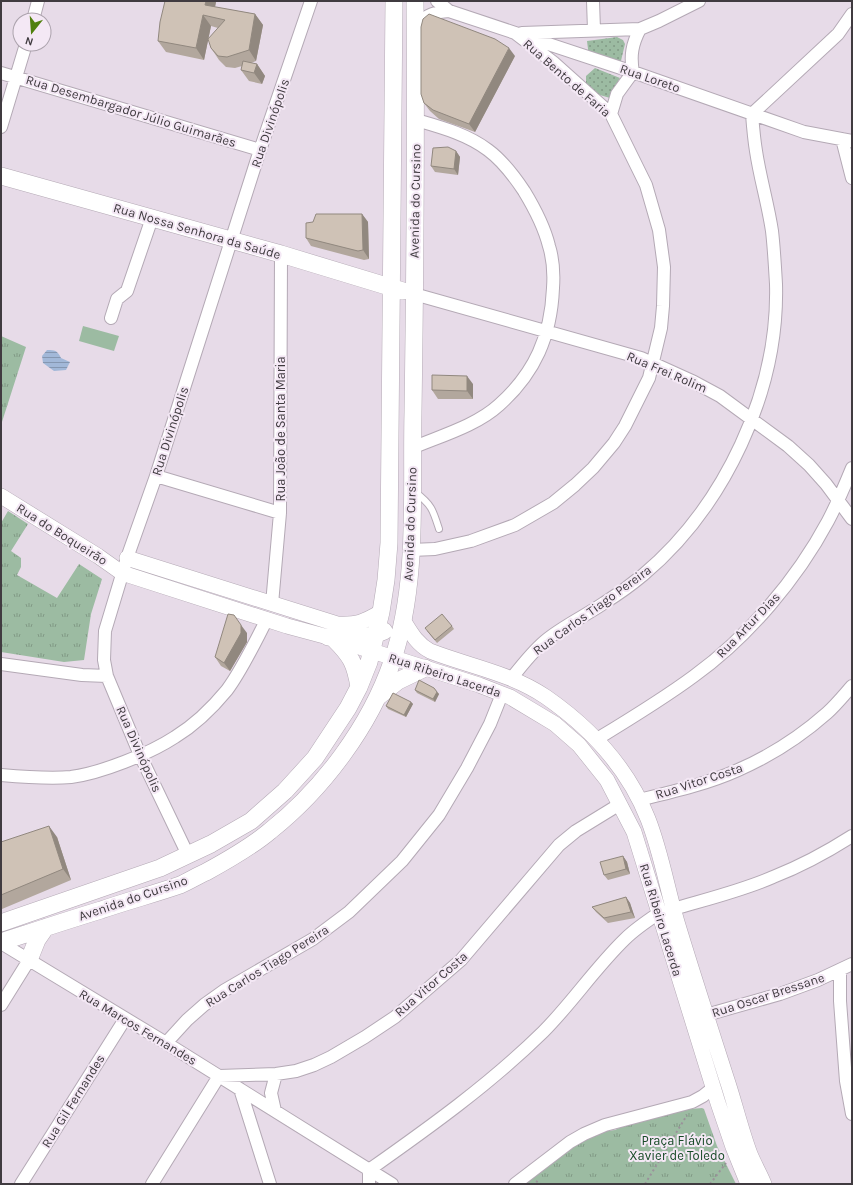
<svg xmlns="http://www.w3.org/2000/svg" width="853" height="1185" font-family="Karla,sans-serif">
<defs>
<pattern id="grass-dots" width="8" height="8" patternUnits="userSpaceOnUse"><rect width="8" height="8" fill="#9cbba2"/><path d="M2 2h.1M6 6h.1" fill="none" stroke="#819985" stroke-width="1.8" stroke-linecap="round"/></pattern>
<pattern id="park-tufts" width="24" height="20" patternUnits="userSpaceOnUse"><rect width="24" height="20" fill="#9cbba2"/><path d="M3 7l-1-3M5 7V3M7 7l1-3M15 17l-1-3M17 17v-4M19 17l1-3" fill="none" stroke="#819985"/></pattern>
<pattern id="water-rules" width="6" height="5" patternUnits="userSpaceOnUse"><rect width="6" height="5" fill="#a2b8d8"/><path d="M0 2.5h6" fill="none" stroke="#8597b1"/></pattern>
</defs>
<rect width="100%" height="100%" fill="#e7dbe8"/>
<path fill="url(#grass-dots)" d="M 617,37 L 623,40 L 625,44 L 620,65 L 589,57 L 587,41 Z
M 595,68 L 620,78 L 613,89 L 610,98 L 593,93 L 586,87 L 586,76 Z"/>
<path fill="url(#park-tufts)" d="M 1,336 L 26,347 L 1,425 Z
M 8,511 L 28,524 L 11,551 L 21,558 L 21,567 L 17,575 L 57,598 L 79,564 L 102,579 L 91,614 L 84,660 L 64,662 L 1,652 L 1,523 Z
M 702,1108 L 704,1109 L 717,1146 L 736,1184 L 524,1184 L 576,1142 L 598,1132 L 615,1130 L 635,1120 L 667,1111 Z"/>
<path fill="#9cbba2" d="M 83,326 L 119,336 L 114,351 L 79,341 Z"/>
<path fill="url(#water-rules)" d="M 47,350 C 55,350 57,350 61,358 L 70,362 L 66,370 L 54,371 L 43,363 L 42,356 Z"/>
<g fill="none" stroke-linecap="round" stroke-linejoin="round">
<g stroke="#b4a9b5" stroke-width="8">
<path id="service" d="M 415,492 C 432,505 433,510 439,529"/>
</g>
<g stroke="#b4a9b5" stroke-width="14">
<path id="minor" d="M 437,1 L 449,11 L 633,72 L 804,132 L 852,141
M 593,1 L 594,30
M 33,20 L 38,1
M 418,25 C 426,14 436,12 449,11
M 522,33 L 640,29 L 659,21 L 699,1
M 1,73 L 260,150
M 611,114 L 617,94 L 633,72 C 630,56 632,44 640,29
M 1,127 L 26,44
M 842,139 L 852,178
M 414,294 L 641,358 L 694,382 L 720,396 L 788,446 L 809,465 L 826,484 L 852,519
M 111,318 L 117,299 L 127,291 L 152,218
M 412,448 C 440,436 476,426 499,405 C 535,373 551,336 553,288 C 554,274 553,259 549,246 C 544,226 535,209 524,191 C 514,176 503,161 488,150 C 467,134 440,127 416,120
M 156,476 L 280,513
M 411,550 L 435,549 L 471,541 L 515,525 L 553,503 L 575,485 L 593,468 L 614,443 L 625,426 L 649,378 L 661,328 L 663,306 L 664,267 L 659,230 L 646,185 L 611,114 L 553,62 L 515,33
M 272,604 L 280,513 L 281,254
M 1,664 L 82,675 L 107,676
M 511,679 C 522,665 532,652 545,641 C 563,626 585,616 604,603 C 617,595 631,585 643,575 C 724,507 779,392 776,284 C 775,267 774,248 772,231 C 768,204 760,178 756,151 C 754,139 753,127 752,114 L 838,34 L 852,14
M 597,739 C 630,719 663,699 694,676 C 748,637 797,579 828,521 C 837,504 845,485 852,468
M 1,775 C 24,777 48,779 71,777 C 101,773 149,754 175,737 C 193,726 213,707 227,690 C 242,670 255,642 267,619
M 639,800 C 672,792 707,784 738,770 C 770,756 801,736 827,713 C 836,705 844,695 852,686
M 188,855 L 140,755 L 107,676 L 104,660 L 105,631 L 127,558 L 156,476 L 260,150 L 311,1
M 673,909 C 707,899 741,891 773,877 C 801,866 827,852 852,836
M 1,943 L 166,1043 L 392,1184
M 840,970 L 840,1001 L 846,1081 L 852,1114
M 1,1005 L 29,960
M 706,1015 L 780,994 L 818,980 L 852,964
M 166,1043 L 187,1020 L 204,1005 L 225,990 L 313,939 L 349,912 L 402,861 L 439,815 L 467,768 L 490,724 L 502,694
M 240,1089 L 270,1184
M 275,1111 L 271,1093 L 276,1074
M 21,1184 L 125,1019
M 152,1184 L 219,1076 L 276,1074 L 296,1071 L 314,1065 L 331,1057 L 365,1037 L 395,1017 L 461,960 L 559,845 L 576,831 L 620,804
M 369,1184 L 369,1170 C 430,1127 490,1084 543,1032 C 572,1003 595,968 625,939 C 635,929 647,921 659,913
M 515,1184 L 570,1142 L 584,1134 L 605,1125 L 692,1102 L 703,1096 L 713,1088"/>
</g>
<g stroke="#b4a9b5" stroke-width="16">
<path id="tertiary" d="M 1,496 L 98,556 L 122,573 L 287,626 L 328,637 L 479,685 L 510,697 L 555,724 L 579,745 L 607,780 L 634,832 L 718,1103 L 733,1147 L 748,1184
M 127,558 L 337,624 C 357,625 364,622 381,612
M 403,620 C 411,633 417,644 430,651 C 468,666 511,673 546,697 C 589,727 628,768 648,819 C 661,852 667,888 677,922 C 693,975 710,1027 727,1080 C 735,1104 741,1130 750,1154 C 754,1164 760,1174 764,1184"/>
</g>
<g stroke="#b4a9b5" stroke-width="18">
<path id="secondary" d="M 1,176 L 281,254 L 403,291
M 328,637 C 347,637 367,639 384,631
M 334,639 C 351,656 355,663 359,687
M 379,696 L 398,681 L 425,668
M 1,923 L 160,868 L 211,844 L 251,821 L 285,791 L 315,758 L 348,708 L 359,687 L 369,662 L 381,612 L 386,580 L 389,543 L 394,1
M 1,942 C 35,931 68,920 101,910 C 127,901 154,894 180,885 C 189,881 197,876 206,872 C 228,860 251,847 270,831 C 323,789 370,726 392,662 C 419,582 411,495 413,412 C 415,275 416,138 415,1
M 29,960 L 37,940 L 46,927"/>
</g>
<path stroke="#9a919a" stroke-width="2" stroke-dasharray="2 3" stroke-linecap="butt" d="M 536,1181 L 541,1184
M 645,1184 L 687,1115
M 710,1184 L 726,1163"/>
<use href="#service" stroke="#fff" stroke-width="6"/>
<use href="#minor" stroke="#fff" stroke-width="12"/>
<use href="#tertiary" stroke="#fff" stroke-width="15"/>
<use href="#secondary" stroke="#fff" stroke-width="17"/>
</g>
<path fill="#b2a79d" d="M 216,2 L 215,7 L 255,14 L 263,25 L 256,61 L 251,63 L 257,64 L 265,76 L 262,84 L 249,81 L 241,70 L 242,66 L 235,68 L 226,67 L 219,60 L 211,48 L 218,28 L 211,26 L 204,60 L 166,52 L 158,41 Z
M 515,56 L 475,132 L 439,119 L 430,111 L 424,103 Z
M 456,151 L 460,157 L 458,175 L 435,172 L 431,166 Z
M 362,214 L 368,222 L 369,259 L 364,260 L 311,246 L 306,238 Z
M 473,384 L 473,399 L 438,399 L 432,390 Z
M 452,626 L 454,629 L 437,643 L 427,631 Z
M 247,633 L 247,642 L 230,671 L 221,666 L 215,657 Z
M 434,688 L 439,694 L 435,702 L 417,693 L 415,690 Z
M 411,702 L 413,704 L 406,717 L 388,709 L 386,706 Z
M 57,837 L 71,880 L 2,909 L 1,908 L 1,842 Z
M 623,856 L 627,862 L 630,874 L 608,880 L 604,875 Z
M 626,897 L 630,903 L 635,918 L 608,923 L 596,912 L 592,907 Z"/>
<path fill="#91887f" d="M 206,1 L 216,1 L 216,2 L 213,16 L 205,5 Z
M 255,14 L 263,25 L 256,61 L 249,50 Z
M 203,15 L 211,26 L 204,60 L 196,48 Z
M 509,48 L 515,56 L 475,132 L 469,124 Z
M 257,64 L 265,76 L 262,84 L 254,73 Z
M 456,151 L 460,157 L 458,175 L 454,169 Z
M 362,214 L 368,222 L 369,259 L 363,250 Z
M 467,376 L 473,384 L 473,399 L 467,391 Z
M 241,625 L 247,633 L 247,642 L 230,671 L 224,663 Z
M 437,692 L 439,694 L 435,702 L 433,699 Z
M 411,702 L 413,704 L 406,717 L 404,715 Z
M 49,826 L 57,837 L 71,880 L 63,869 Z
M 623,856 L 627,862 L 630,874 L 626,869 Z
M 626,897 L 630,903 L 635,918 L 631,912 Z"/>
<path fill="#cfc2b6" stroke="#91887f" d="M 165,1 L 206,1 L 205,5 L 255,14 L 249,50 L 227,57 L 218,56 L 211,48 L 208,39 L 225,20 L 203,15 L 196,48 L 158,41 L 160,22 Z
M 429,14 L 495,39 L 509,48 L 469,124 L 433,110 L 424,103 L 421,94 L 421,27 L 423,19 Z
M 243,61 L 257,64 L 254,73 L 241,70 Z
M 448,147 L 456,151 L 454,169 L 431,166 L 433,148 Z
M 316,214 L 362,214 L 363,250 L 358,251 L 306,238 L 306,223 L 313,222 Z
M 432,375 L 467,376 L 467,391 L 432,390 Z
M 228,614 L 234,615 L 241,625 L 241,633 L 224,663 L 215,657 Z
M 442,614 L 452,626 L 435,640 L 425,628 Z
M 419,680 L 434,688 L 437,692 L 433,699 L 415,690 Z
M 393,693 L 411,702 L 404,715 L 386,706 Z
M 49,826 L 63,869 L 1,895 L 1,842 Z
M 623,856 L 626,869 L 604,875 L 600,862 Z
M 626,897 L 631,912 L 604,918 L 592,907 Z"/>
<g text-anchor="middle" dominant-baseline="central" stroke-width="4" stroke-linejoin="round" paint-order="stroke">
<g font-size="13" fill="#403b40" stroke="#f4e8f5">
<text transform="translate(567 78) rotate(41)">Rua Bento de Faria</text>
<text transform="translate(650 78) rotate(19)">Rua Loreto</text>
<text transform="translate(131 111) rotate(17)">Rua Desembargador Júlio Guimarães</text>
<text transform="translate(270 123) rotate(-71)">Rua Divinópolis</text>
<text transform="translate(415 201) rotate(-89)">Avenida do Cursino</text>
<text transform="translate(197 231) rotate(16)">Rua Nossa Senhora da Saúde</text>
<text transform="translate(667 372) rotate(23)">Rua Frei Rolim</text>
<text transform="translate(280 429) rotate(-90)">Rua João de Santa Maria</text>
<text transform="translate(170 431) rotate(-72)">Rua Divinópolis</text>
<text transform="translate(410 524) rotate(-88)">Avenida do Cursino</text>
<text transform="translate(62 534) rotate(32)">Rua do Boqueirão</text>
<text transform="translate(592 610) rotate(-36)">Rua Carlos Tiago Pereira</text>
<text transform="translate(748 625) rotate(-46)">Rua Artur Dias</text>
<text transform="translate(445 675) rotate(18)">Rua Ribeiro Lacerda</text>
<text transform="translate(139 749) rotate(66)">Rua Divinópolis</text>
<text transform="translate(699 781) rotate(-18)">Rua Vitor Costa</text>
<text transform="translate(133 898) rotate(-19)">Avenida do Cursino</text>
<text transform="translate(661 920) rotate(73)">Rua Ribeiro Lacerda</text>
<text transform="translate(267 966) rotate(-32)">Rua Carlos Tiago Pereira</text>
<text transform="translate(431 984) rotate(-41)">Rua Vitor Costa</text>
<text transform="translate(768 995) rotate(-18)">Rua Oscar Bressane</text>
<text transform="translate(138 1027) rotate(31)">Rua Marcos Fernandes</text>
<text transform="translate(73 1101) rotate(-58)">Rua Gil Fernandes</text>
</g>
<g font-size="13" fill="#164a26" stroke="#f4e8f5">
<text x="677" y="1140">Praça Flávio<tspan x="677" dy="15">Xavier de Toledo</tspan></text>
</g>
</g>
<rect width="853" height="1185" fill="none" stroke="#403b40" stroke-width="4"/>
<g transform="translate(32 32) rotate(197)"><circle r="19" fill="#f4e8f5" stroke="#aca3ad"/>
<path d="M0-3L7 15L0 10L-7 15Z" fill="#50800e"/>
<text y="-6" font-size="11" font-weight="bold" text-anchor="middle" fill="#403b40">N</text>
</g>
</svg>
